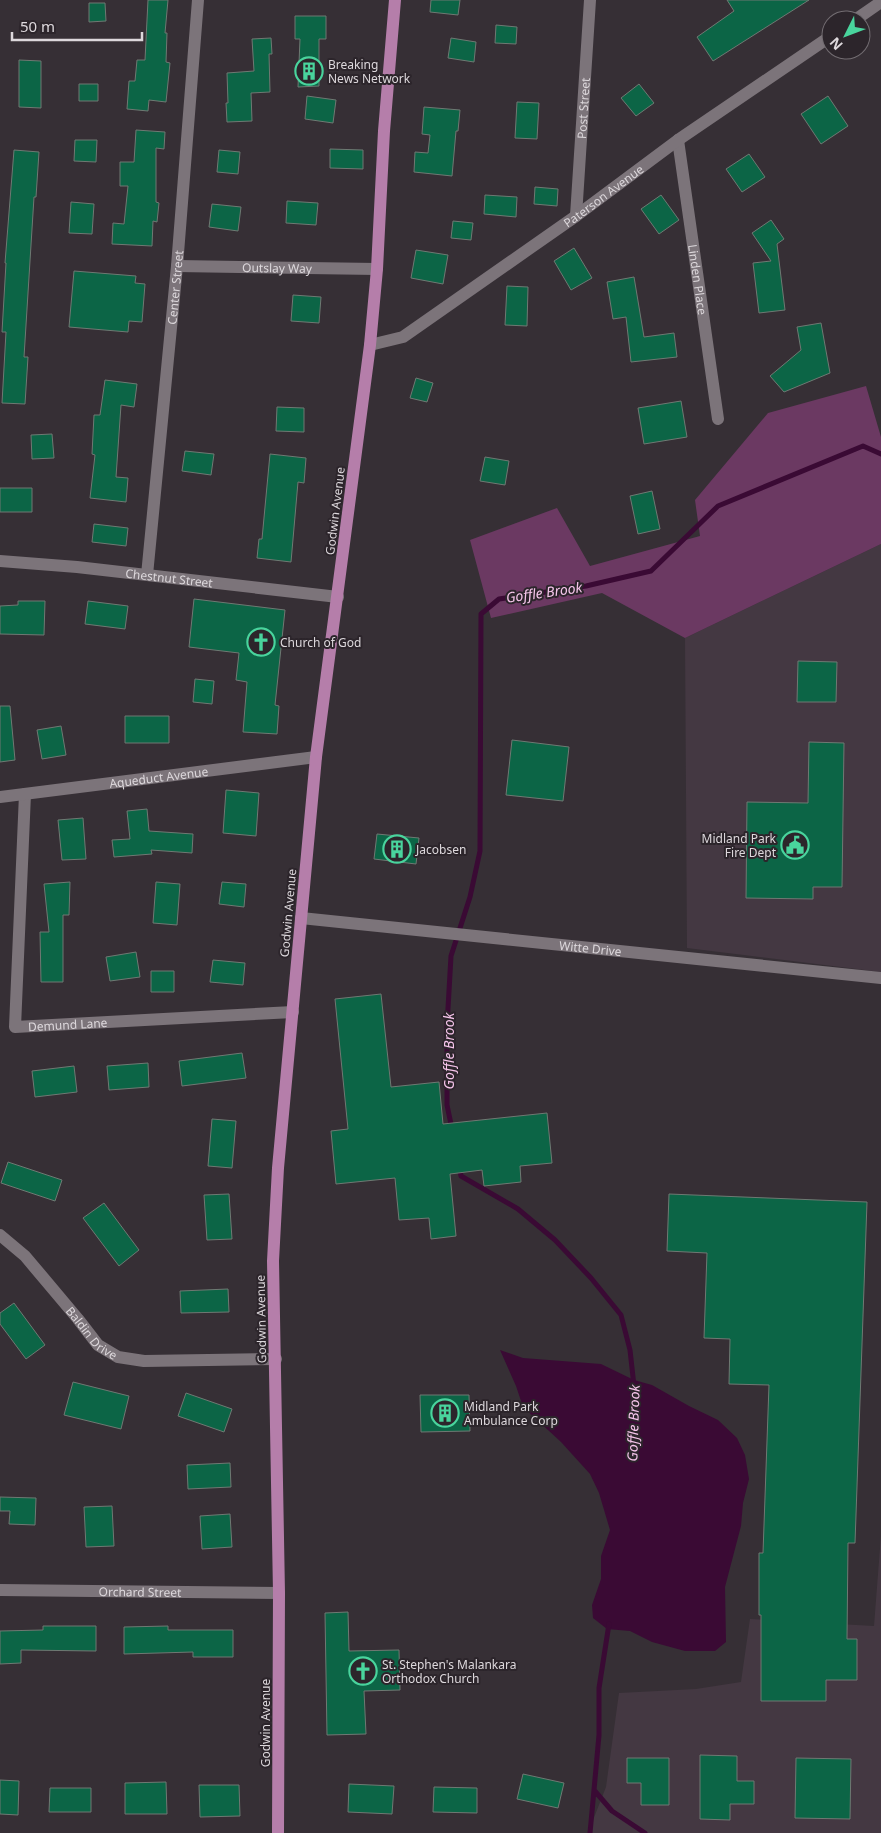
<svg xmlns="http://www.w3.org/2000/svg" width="881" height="1833" font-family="'Noto Sans',sans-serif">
<rect width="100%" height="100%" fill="#362f35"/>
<path fill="#443842" d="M 881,544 L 881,972 L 687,948 L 685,638 Z
M 881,1535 L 881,1833 L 588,1833 L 606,1787 L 619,1693 L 696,1689 L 741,1682 L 750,1619 L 874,1626 Z"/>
<path fill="#6b3962" d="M 866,386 L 881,437 L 881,544 L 685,638 L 602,593 L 491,618 L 470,540 L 557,508 L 590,566 L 700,536 L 695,500 L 768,413 Z"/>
<path fill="#3a0a34" d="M 500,1350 L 523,1358 L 601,1364 L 634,1380 L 652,1385 L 689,1406 L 718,1420 L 737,1438 L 745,1455 L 749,1479 L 743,1503 L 741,1526 L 725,1587 L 726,1642 L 715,1651 L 685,1651 L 652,1642 L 630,1631 L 607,1629 L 593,1618 L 592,1605 L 601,1579 L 601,1556 L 610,1530 L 599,1493 L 590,1474 L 561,1442 L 523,1407 L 516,1386 Z"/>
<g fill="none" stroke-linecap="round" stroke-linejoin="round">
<path stroke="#3a0a34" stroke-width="5" d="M 452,1129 L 447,1105 L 447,1026 L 451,956 L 470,897 L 480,851 L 481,614 L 499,599 L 586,586 L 651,571 L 718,506 L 863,446 L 881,454
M 459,1166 L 461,1176 L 518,1209 L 555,1240 L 591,1278 L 621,1315 L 630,1350 L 634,1386
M 609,1624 L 599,1688 L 599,1735 L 594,1790 L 612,1811 L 645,1833
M 590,1833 L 594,1790"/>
</g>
<path fill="#0c6546" stroke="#6f7973" d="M 148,0 L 168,0 L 165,33 L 167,33 L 166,62 L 170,63 L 166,102 L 149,100 L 148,111 L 127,109 L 129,81 L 135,81 L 137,60 L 145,60 Z
M 431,0 L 460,0 L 458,15 L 430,12 Z
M 727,0 L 809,0 L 713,61 L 697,37 L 734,11 Z
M 89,3 L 105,3 L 106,21 L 89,22 Z
M 295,16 L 326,16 L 326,39 L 319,39 L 319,86 L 298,87 L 300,39 L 295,39 Z
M 496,25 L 517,27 L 516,44 L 495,43 Z
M 271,38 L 272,54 L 269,54 L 270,92 L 251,93 L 252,121 L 227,122 L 226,103 L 228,103 L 227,73 L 254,71 L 252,39 Z
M 451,38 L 476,42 L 474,62 L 448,58 Z
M 19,60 L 41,61 L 41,108 L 19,107 Z
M 79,84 L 98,84 L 98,101 L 79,101 Z
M 639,84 L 654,103 L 636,116 L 621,98 Z
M 307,96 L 336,100 L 333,123 L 305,119 Z
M 828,96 L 848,126 L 821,144 L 801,114 Z
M 517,102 L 539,103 L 537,139 L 515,138 Z
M 424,107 L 460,110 L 458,131 L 456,131 L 452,176 L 414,172 L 415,152 L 428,153 L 430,135 L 422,134 Z
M 136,130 L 165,132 L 164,149 L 156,148 L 156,202 L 159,203 L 157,222 L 153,221 L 152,246 L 112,244 L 113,223 L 124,224 L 128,186 L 120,186 L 120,162 L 134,162 Z
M 75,140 L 97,140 L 96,162 L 74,161 Z
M 330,149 L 363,150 L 363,169 L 330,168 Z
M 14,150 L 39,152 L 36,197 L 34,197 L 24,357 L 28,357 L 25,404 L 2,403 L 6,332 L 2,332 L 6,263 L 5,263 Z
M 219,150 L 240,152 L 238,174 L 217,172 Z
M 749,154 L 765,177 L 742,192 L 726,169 Z
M 535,187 L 558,189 L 557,206 L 534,204 Z
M 485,195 L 517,197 L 516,217 L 484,214 Z
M 661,195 L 679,220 L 659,234 L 641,209 Z
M 287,201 L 318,203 L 316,225 L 286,223 Z
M 71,202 L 94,204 L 92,234 L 69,233 Z
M 212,204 L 241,207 L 238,231 L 209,227 Z
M 771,220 L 784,239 L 777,244 L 785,310 L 759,313 L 753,263 L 771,261 L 752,233 Z
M 453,221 L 473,223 L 471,240 L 451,238 Z
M 574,248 L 592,278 L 571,290 L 554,261 Z
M 416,250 L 448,255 L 443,284 L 411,278 Z
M 74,271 L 136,276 L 135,283 L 145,284 L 142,322 L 129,321 L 128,332 L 69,327 Z
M 634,277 L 644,337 L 674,333 L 677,357 L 631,362 L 626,317 L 613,319 L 607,282 Z
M 507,286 L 528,287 L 527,326 L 505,325 Z
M 293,295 L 321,297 L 319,323 L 291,321 Z
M 821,323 L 830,373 L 784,392 L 770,376 L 801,350 L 797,327 Z
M 416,378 L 433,383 L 427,402 L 410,398 Z
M 105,380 L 137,384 L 134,407 L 121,405 L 116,477 L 128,478 L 126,502 L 90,498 L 95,455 L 92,454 L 94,415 L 100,415 Z
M 681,401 L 687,437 L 644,444 L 638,408 Z
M 277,407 L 304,408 L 304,432 L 276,431 Z
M 52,434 L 54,458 L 32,459 L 31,435 Z
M 185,451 L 214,454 L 211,475 L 182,471 Z
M 270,454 L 306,458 L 304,483 L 298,482 L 291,562 L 257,558 L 259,539 L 262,539 Z
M 485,457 L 509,461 L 505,485 L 480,481 Z
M 0,488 L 32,488 L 32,512 L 0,512 Z
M 652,491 L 660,529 L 638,534 L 630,496 Z
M 94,524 L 128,528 L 126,546 L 92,542 Z
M 194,599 L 285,610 L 275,705 L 279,706 L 277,734 L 243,732 L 247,682 L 236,680 L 239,653 L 189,647 Z
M 18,601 L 45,601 L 44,635 L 0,634 L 0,606 L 18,605 Z
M 88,601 L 128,606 L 125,629 L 85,624 Z
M 798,661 L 837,662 L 836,702 L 797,702 Z
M 195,679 L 214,681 L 212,704 L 193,702 Z
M 0,706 L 10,706 L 15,760 L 0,762 Z
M 125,716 L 169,716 L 169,743 L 125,743 Z
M 61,726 L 66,755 L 42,759 L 37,730 Z
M 512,740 L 569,747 L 563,801 L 506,795 Z
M 809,742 L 844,743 L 842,887 L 813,887 L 813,899 L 746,898 L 747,802 L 808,803 Z
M 226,790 L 259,793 L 256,836 L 223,833 Z
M 147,809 L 149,831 L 193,834 L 192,853 L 151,850 L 152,854 L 114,857 L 112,840 L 130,839 L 127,811 Z
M 83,818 L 86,859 L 62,860 L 58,820 Z
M 377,834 L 419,838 L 416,864 L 374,859 Z
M 70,882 L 69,915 L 63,915 L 63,982 L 41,982 L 40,932 L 49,932 L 44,884 Z
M 156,882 L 180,884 L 177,925 L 153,923 Z
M 222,882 L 246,884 L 244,907 L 219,904 Z
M 136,952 L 140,977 L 110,981 L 106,957 Z
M 213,960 L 245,963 L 243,985 L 210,982 Z
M 151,971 L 174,971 L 174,992 L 151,992 Z
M 381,994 L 391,1087 L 439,1082 L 443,1124 L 547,1113 L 552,1163 L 520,1166 L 521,1182 L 484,1186 L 482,1170 L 450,1174 L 456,1236 L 431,1239 L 429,1218 L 399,1220 L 395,1178 L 336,1184 L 331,1131 L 348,1129 L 335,999 Z
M 242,1053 L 246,1078 L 182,1086 L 179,1061 Z
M 148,1063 L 149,1087 L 109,1090 L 107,1066 Z
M 74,1066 L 77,1092 L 35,1097 L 32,1071 Z
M 212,1119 L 236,1121 L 232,1168 L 208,1166 Z
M 8,1162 L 62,1180 L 55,1201 L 1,1183 Z
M 229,1194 L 232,1239 L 207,1240 L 204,1195 Z
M 669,1194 L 867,1202 L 855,1543 L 848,1543 L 847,1639 L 857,1639 L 857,1680 L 826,1680 L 826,1701 L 761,1701 L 761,1615 L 759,1615 L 759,1553 L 763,1553 L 769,1385 L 729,1384 L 730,1339 L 704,1338 L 707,1253 L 667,1251 Z
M 104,1203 L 139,1250 L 119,1266 L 83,1218 Z
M 228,1289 L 229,1312 L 181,1313 L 180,1291 Z
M 14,1303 L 45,1345 L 26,1359 L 0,1324 L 0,1313 Z
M 73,1382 L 129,1396 L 121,1429 L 64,1415 Z
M 186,1393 L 232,1409 L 224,1432 L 178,1416 Z
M 420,1395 L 469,1395 L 470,1431 L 421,1432 Z
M 230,1463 L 231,1487 L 188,1489 L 187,1465 Z
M 0,1497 L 36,1498 L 35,1525 L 9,1524 L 10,1511 L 0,1511 Z
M 112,1506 L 114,1546 L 86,1547 L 84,1507 Z
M 230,1514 L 232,1547 L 202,1549 L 200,1516 Z
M 348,1612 L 349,1651 L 399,1650 L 400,1690 L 364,1691 L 366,1734 L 327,1735 L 325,1613 Z
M 43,1626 L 96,1626 L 96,1651 L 21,1650 L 21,1663 L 0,1664 L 0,1631 L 43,1630 Z
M 168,1626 L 168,1630 L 233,1630 L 233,1657 L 193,1657 L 193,1652 L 124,1654 L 124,1627 Z
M 700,1755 L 737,1756 L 737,1781 L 754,1781 L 754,1804 L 730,1804 L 730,1820 L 700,1819 Z
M 627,1758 L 669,1758 L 669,1805 L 641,1805 L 641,1783 L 627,1783 Z
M 796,1758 L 851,1759 L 850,1819 L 795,1818 Z
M 523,1774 L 564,1783 L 558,1808 L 517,1799 Z
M 0,1780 L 19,1781 L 18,1815 L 0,1814 Z
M 166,1782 L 167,1814 L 125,1814 L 125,1783 Z
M 349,1784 L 394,1786 L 392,1814 L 348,1812 Z
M 199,1785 L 239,1785 L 240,1816 L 200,1817 Z
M 434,1787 L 477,1788 L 477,1813 L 433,1812 Z
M 50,1788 L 91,1788 L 91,1812 L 49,1812 Z"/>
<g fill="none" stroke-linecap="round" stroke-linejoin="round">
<g stroke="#7c747a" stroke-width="12">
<path d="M 855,20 L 881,2"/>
<path id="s1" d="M 678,140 L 718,419"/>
<path id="s2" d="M 576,216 L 590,0"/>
<path id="s3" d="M 177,266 L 377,269"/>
<path id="s4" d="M 370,345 L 403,337 L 576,216 L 678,140 L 831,36"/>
<path id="s5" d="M 0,561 L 77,567 L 338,597"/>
<path id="s6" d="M 147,575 L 177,266 L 198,0"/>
<path id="s7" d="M 25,794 L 15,1027 L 293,1012"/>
<path id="s8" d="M 0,797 L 316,757"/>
<path id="s9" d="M 301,918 L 881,978"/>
<path id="s10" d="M 0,1235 L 25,1256 L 78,1319 L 98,1345 L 118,1357 L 144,1361 L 276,1359"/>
<path id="s11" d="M 0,1590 L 279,1593"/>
</g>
<path stroke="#b57eaa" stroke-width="12" d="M 278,1833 L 279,1593 L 273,1261 L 278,1168 L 316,757 L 370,345 L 377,269 L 384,131 L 395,0"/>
</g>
<defs>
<g id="building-ring" transform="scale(1.4375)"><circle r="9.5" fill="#2c252b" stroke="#49d49d" stroke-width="1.5"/><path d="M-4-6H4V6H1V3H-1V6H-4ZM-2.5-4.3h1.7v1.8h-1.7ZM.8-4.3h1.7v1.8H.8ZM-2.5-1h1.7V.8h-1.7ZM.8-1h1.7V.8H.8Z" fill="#49d49d"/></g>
<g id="church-ring" transform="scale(1.4375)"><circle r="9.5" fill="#2c252b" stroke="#49d49d" stroke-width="1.5"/><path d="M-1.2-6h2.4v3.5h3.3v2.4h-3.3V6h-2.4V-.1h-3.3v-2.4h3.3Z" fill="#49d49d"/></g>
<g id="civic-ring" transform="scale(1.4375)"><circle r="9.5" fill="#2c252b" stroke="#49d49d" stroke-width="1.5"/><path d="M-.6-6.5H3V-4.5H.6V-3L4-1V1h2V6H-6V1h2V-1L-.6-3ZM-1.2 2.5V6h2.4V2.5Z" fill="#49d49d"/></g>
</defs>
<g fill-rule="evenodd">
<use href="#building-ring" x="309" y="71"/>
<use href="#church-ring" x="261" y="642"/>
<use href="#civic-ring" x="795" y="845"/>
<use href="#building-ring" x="397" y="849"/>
<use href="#building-ring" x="445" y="1413"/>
<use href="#church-ring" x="363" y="1671"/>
</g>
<g text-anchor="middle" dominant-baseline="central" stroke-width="4" stroke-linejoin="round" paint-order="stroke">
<g font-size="12" fill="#ddd8dc" stroke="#2c252b" text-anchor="start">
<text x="328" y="64">Breaking<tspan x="328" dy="14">News Network</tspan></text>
<text x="280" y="642">Church of God</text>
<text x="776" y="838" text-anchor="end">Midland Park<tspan x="776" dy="14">Fire Dept</tspan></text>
<text x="416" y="849">Jacobsen</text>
<text x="464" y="1406">Midland Park<tspan x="464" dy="14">Ambulance Corp</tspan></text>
<text x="382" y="1664">St. Stephen's Malankara<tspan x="382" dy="14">Orthodox Church</tspan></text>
</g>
<g font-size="12" fill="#ddd8dc" stroke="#2c252b">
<text stroke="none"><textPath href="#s2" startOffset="108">Post Street</textPath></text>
<text stroke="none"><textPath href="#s4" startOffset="279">Paterson Avenue</textPath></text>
<text stroke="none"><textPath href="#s3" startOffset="100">Outslay Way</textPath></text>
<text stroke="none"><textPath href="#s1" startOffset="141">Linden Place</textPath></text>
<text stroke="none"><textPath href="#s6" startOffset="289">Center Street</textPath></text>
<text transform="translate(335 511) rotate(-83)">Godwin Avenue</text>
<text stroke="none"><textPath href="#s5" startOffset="170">Chestnut Street</textPath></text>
<text stroke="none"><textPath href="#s8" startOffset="160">Aqueduct Avenue</textPath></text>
<text transform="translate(288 913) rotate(-85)">Godwin Avenue</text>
<text stroke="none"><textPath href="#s9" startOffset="291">Witte Drive</textPath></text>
<text stroke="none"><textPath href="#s7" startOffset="286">Demund Lane</textPath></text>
<text transform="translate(261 1319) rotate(-91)">Godwin Avenue</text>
<text stroke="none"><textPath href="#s10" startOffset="135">Baldin Drive</textPath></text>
<text stroke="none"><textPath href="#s11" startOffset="140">Orchard Street</textPath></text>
<text transform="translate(265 1723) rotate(-90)">Godwin Avenue</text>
</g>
<g font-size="14" font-style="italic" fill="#f6c5eb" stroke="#2c252b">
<text transform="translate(544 592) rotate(-8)">Goffle Brook</text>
<text transform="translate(448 1051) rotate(-90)">Goffle Brook</text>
<text transform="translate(633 1423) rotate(-88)">Goffle Brook</text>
</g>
</g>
<g transform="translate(846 35) rotate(228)"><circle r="24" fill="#2c252b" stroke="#736d72"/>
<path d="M0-4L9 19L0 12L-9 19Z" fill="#49d49d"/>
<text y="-8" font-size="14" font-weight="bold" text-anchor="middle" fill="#ddd8dc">N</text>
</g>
<path d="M12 32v8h130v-8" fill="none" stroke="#ddd8dc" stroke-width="2.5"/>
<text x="20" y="32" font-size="15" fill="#ddd8dc" stroke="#2c252b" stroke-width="4" paint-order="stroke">50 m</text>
</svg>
